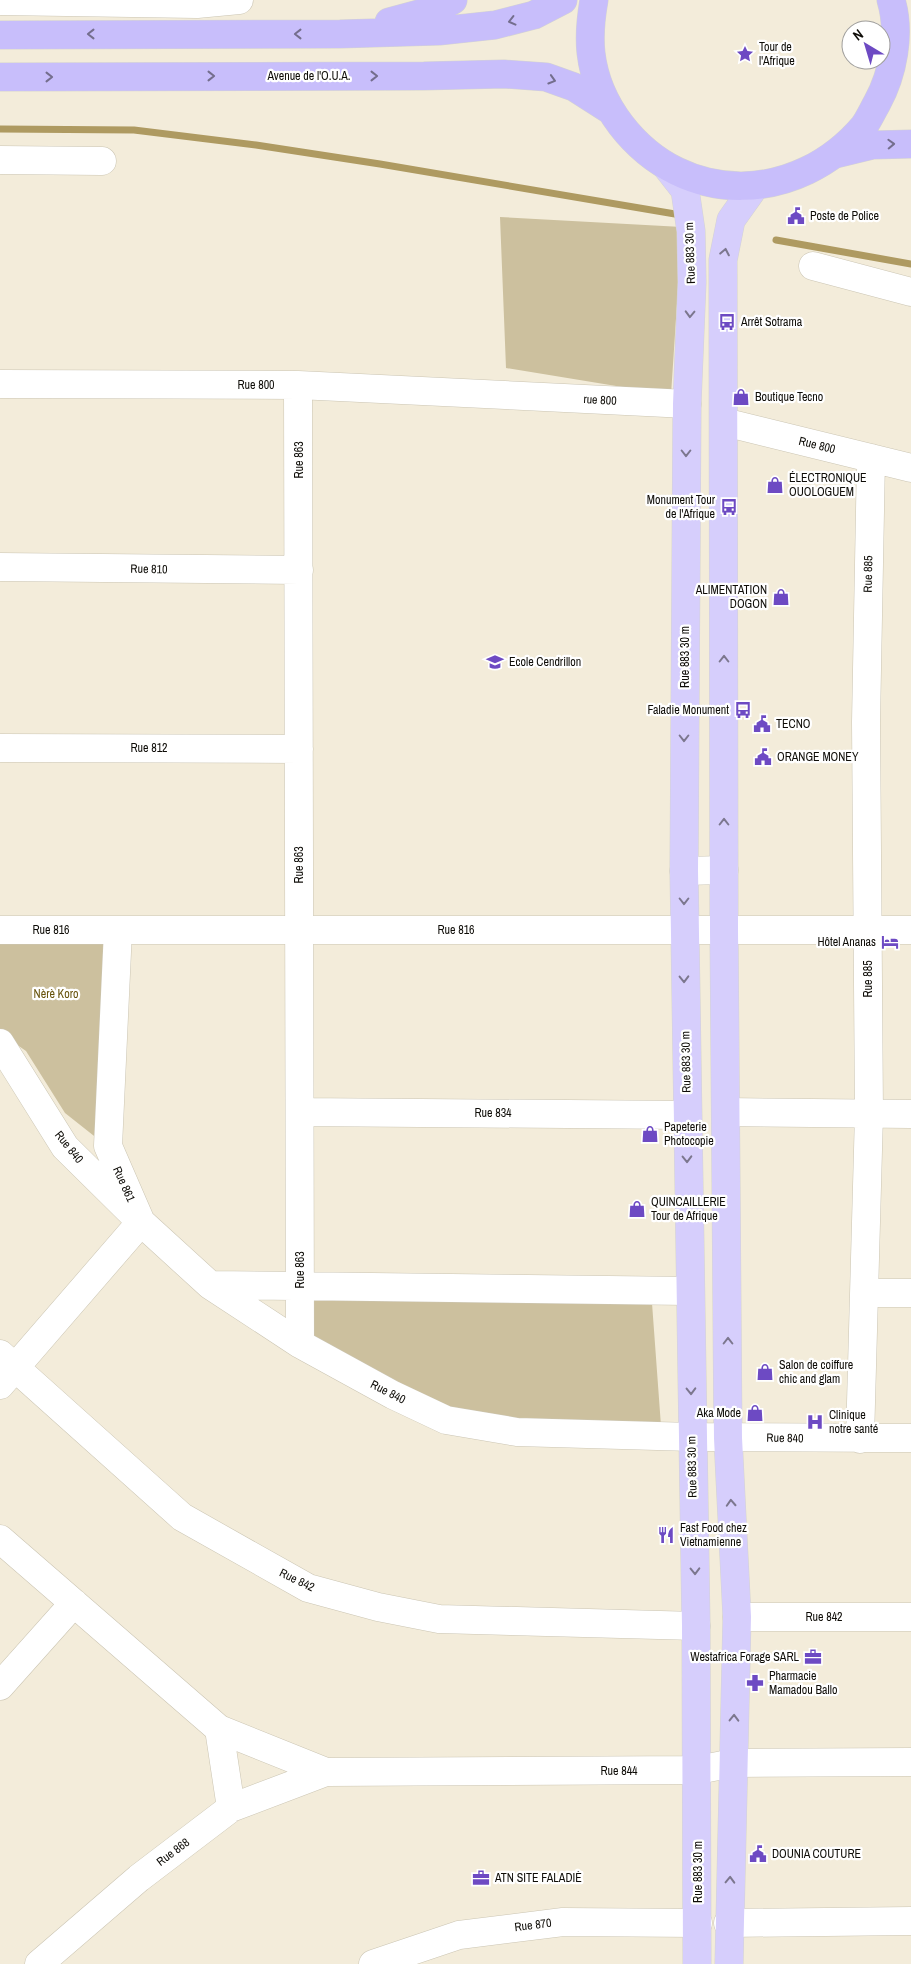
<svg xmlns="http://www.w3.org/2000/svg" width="911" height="1964" font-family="'Archivo Narrow',sans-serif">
<rect width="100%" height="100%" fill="#f3ecda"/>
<path fill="#ccc09e" d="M 500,217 L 682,227 L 671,395 L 506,368 Z
M 0,933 L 115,942 L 108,1147 L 65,1113 L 26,1051 L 0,1033 Z
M 315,1297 L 652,1303 L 661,1426 L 548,1421 L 459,1413 L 306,1341 Z"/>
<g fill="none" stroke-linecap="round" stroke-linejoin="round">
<path stroke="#ae9a61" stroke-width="7" d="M 0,129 L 134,130 L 256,145 L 380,164 L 675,214
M 776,240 L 911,264"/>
<g stroke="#cbc5b3" stroke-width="29">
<path id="minor" d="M 0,1 L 197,4 L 239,0
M 813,266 L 911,292
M 0,384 L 298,385 L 687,404
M 298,385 L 300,1344
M 724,422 L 911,468
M 0,567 L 299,570
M 0,748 L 299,749
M 684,871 L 724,870
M 0,930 L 911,930
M 0,1043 L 65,1147 L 141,1222 L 210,1285 L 300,1344 L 393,1395 L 446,1420 L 517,1432 L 692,1437 L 911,1438
M 300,1112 L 686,1115
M 726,1112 L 911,1114
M 210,1285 L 689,1291
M 866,1293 L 911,1293
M 0,1354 L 182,1517 L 308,1588 L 378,1607 L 439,1619 L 696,1626
M 0,1385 L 141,1222 L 108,1146 L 118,930
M 860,1439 L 869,1114 L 866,722 L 871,458
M 0,1539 L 219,1729 L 326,1772
M 737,1617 L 911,1617
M 0,1686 L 74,1603
M 219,1729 L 231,1808
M 728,1923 L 911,1921
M 39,1964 L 139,1878 L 231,1808 L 326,1772 L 698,1770 L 733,1763 L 911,1762
M 373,1964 L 459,1935 L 563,1922 L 698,1923"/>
</g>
<g stroke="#cbc5b3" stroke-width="29">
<path id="tertiary" d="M 0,160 L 102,161"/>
</g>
<g stroke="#d4d3d2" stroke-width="29">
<path id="primary" d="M 667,167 L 685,190 L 691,231 L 692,282 L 687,404 L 684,871 L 696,1626 L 697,1964
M 729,1964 L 737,1617 L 728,1438 L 724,930 L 723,260 L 731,220 L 755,186"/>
</g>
<g stroke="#d4d3d2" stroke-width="29">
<path id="trunk" d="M 594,0 C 591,17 589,35 591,53 C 594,79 605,104 621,125 C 685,208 798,204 864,126 C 869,119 873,110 877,103 C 893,74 901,33 891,0
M 389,22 L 437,9 L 453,0
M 0,35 L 340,34 L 439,31 L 495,25 L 534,15 L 563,0
M 0,77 L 424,76 L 504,74 L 546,77 L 574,87 L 610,110
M 836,154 L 873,145 L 911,144"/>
</g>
<use href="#minor" stroke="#fff" stroke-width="28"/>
<use href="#tertiary" stroke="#fff" stroke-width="28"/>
<use href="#primary" stroke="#d6cefc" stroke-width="28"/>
<use href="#trunk" stroke="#c8befb" stroke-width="28"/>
</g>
<defs><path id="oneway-chevron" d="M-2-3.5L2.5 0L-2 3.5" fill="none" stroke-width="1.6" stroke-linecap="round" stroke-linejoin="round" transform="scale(1.25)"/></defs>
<g stroke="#746e8d">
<use href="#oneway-chevron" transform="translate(512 21) rotate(166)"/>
<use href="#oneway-chevron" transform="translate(91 34) rotate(180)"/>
<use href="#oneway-chevron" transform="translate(298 34) rotate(-180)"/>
<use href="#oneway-chevron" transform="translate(211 76)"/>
<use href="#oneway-chevron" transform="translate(374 76)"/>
<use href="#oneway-chevron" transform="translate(49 77)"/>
<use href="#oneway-chevron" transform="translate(552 80) rotate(17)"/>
<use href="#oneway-chevron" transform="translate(891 144) rotate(-2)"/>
</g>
<g stroke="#7c778e">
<use href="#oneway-chevron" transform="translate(725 252) rotate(-79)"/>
<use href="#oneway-chevron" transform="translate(690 314) rotate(92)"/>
<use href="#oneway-chevron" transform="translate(686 453) rotate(90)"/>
<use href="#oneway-chevron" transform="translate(724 659) rotate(-90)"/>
<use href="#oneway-chevron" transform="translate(684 738) rotate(90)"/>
<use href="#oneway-chevron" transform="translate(724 822) rotate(-90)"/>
<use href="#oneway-chevron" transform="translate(684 901) rotate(90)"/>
<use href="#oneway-chevron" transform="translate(684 979) rotate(89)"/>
<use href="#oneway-chevron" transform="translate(687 1159) rotate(89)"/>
<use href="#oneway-chevron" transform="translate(728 1341) rotate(-90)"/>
<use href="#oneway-chevron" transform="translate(691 1391) rotate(89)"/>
<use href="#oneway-chevron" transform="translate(731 1503) rotate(-93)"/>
<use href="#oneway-chevron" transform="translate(695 1571) rotate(89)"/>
<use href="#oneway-chevron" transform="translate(734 1718) rotate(-89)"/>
<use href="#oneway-chevron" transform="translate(730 1880) rotate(-88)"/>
</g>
<defs>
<g id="sight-bare" transform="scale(1.35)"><path d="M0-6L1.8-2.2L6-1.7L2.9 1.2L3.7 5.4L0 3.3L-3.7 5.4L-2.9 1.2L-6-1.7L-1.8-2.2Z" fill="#6d4ac3" stroke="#fff" stroke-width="2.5" paint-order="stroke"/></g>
<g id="civic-bare" transform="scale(1.35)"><path d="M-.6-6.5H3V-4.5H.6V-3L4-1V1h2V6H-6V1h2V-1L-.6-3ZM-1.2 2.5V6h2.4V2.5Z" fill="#6d4ac3" stroke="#fff" stroke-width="2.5" paint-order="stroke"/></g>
<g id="bus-bare" transform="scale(1.35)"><path d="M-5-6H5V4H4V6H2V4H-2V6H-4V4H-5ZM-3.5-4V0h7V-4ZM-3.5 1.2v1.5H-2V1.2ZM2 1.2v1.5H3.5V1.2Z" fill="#6d4ac3" stroke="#fff" stroke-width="2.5" paint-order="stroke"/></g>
<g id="shop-bare" transform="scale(1.35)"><path d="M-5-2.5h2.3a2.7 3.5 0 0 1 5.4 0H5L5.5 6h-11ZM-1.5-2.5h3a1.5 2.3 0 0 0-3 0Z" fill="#6d4ac3" stroke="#fff" stroke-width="2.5" paint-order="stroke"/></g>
<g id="school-bare" transform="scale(1.35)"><path d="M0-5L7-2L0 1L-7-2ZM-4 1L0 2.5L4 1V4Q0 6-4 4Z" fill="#6d4ac3" stroke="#fff" stroke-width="2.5" paint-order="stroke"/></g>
<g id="hotel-bare" transform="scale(1.35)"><path d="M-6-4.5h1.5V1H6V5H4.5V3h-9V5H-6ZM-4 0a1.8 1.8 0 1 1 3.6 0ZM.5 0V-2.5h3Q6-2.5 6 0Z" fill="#6d4ac3" stroke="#fff" stroke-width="2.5" paint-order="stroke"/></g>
<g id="hospital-bare" transform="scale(1.35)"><path d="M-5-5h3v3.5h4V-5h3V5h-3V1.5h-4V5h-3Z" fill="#6d4ac3" stroke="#fff" stroke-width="2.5" paint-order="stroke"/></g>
<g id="restaurant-bare" transform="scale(1.35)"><path d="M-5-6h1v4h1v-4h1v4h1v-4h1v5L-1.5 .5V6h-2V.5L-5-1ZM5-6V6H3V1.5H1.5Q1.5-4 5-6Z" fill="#6d4ac3" stroke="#fff" stroke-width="2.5" paint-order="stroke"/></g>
<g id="office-bare" transform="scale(1.35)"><path d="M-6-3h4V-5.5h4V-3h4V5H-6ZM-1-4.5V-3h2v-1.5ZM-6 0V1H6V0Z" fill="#6d4ac3" stroke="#fff" stroke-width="2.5" paint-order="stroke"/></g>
<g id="pharmacy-bare" transform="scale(1.35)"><path d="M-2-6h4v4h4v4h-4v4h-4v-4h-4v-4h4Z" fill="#6d4ac3" stroke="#fff" stroke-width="2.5" paint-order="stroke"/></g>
</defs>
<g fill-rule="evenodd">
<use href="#sight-bare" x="745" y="54"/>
<use href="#civic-bare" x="796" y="216"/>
<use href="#bus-bare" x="727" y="322"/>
<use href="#shop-bare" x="741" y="397"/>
<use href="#shop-bare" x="775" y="485"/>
<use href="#bus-bare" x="729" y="507"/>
<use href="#shop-bare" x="781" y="597"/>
<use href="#school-bare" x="495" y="662"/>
<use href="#bus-bare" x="743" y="710"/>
<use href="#civic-bare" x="762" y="724"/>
<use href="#civic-bare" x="763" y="757"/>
<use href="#hotel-bare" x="890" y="942"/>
<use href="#shop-bare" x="650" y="1134"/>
<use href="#shop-bare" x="637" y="1209"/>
<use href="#shop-bare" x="765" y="1372"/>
<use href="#shop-bare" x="755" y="1413"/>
<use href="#hospital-bare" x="815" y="1422"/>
<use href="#restaurant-bare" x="666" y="1535"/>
<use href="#office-bare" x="813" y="1657"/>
<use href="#pharmacy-bare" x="755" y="1683"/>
<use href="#civic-bare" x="758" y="1854"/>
<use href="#office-bare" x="481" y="1878"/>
</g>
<g text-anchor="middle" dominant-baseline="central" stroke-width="4.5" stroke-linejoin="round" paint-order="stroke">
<g font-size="12" fill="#0e0c07" stroke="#fff" text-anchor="start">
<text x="759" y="47">Tour de<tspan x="759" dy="14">l'Afrique</tspan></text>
<text x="810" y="216">Poste de Police</text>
<text x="741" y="322">Arrêt Sotrama</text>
<text x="755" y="397">Boutique Tecno</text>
<text x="789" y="478">ÉLECTRONIQUE<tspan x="789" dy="14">OUOLOGUEM</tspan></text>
<text x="715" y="500" text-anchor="end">Monument Tour<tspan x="715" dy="14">de l'Afrique</tspan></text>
<text x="767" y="590" text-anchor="end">ALIMENTATION<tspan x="767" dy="14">DOGON</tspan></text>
<text x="509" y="662">Ecole Cendrillon</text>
<text x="729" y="710" text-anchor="end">Faladie Monument</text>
<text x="776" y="724">TECNO</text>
<text x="777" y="757">ORANGE MONEY</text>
<text x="876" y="942" text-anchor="end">Hôtel Ananas</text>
<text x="664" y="1127">Papeterie<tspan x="664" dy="14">Photocopie</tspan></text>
<text x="651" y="1202">QUINCAILLERIE<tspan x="651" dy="14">Tour de Afrique</tspan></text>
<text x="779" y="1365">Salon de coiffure<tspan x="779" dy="14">chic and glam</tspan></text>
<text x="741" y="1413" text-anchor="end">Aka Mode</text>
<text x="829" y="1415">Clinique<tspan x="829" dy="14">notre santé</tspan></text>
<text x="680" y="1528">Fast Food chez<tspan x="680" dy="14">Vietnamienne</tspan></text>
<text x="799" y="1657" text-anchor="end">Westafrica Forage SARL</text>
<text x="769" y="1676">Pharmacie<tspan x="769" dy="14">Mamadou Ballo</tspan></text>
<text x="772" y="1854">DOUNIA COUTURE</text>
<text x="495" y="1878">ATN SITE FALADIÈ</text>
</g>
<g font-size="12" fill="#0e0c07" stroke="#fff">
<text x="309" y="76">Avenue de l'O.U.A.</text>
<text transform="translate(690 253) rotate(-92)">Rue 883 30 m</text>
<text x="256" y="385">Rue 800</text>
<text transform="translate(600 400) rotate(3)">rue 800</text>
<text transform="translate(817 445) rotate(14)">Rue 800</text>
<text transform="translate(299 460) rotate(-90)">Rue 863</text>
<text transform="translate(149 569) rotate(1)">Rue 810</text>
<text transform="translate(868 574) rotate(-89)">Rue 885</text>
<text transform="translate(685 657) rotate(-90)">Rue 883 30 m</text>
<text x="149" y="748">Rue 812</text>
<text transform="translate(299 865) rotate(-90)">Rue 863</text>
<text x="51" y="930">Rue 816</text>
<text x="456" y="930">Rue 816</text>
<text transform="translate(868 979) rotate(-90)">Rue 885</text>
<text transform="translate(686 1062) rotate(-91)">Rue 883 30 m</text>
<text x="493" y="1113">Rue 834</text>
<text transform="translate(69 1147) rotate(51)">Rue 840</text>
<text transform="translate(124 1184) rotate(66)">Rue 861</text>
<text transform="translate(300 1270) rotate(-90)">Rue 863</text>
<text transform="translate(388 1392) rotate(27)">Rue 840</text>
<text transform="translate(785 1438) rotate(1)">Rue 840</text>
<text transform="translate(692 1467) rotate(-91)">Rue 883 30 m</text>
<text transform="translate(297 1580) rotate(26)">Rue 842</text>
<text x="824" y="1617">Rue 842</text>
<text x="619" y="1771">Rue 844</text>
<text transform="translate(173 1852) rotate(-37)">Rue 868</text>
<text transform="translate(698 1872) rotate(-90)">Rue 883 30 m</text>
<text transform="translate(533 1925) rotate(-7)">Rue 870</text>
</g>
<g font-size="12" fill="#67520a" stroke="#fff">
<text x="56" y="994">Nèrè Koro</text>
</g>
</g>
<g transform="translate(866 45) rotate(322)"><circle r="24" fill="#ffffff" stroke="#9f9e9c"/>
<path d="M0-4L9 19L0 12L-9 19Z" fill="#6d4ac3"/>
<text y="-8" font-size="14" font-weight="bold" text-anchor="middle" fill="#0e0c07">N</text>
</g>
</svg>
